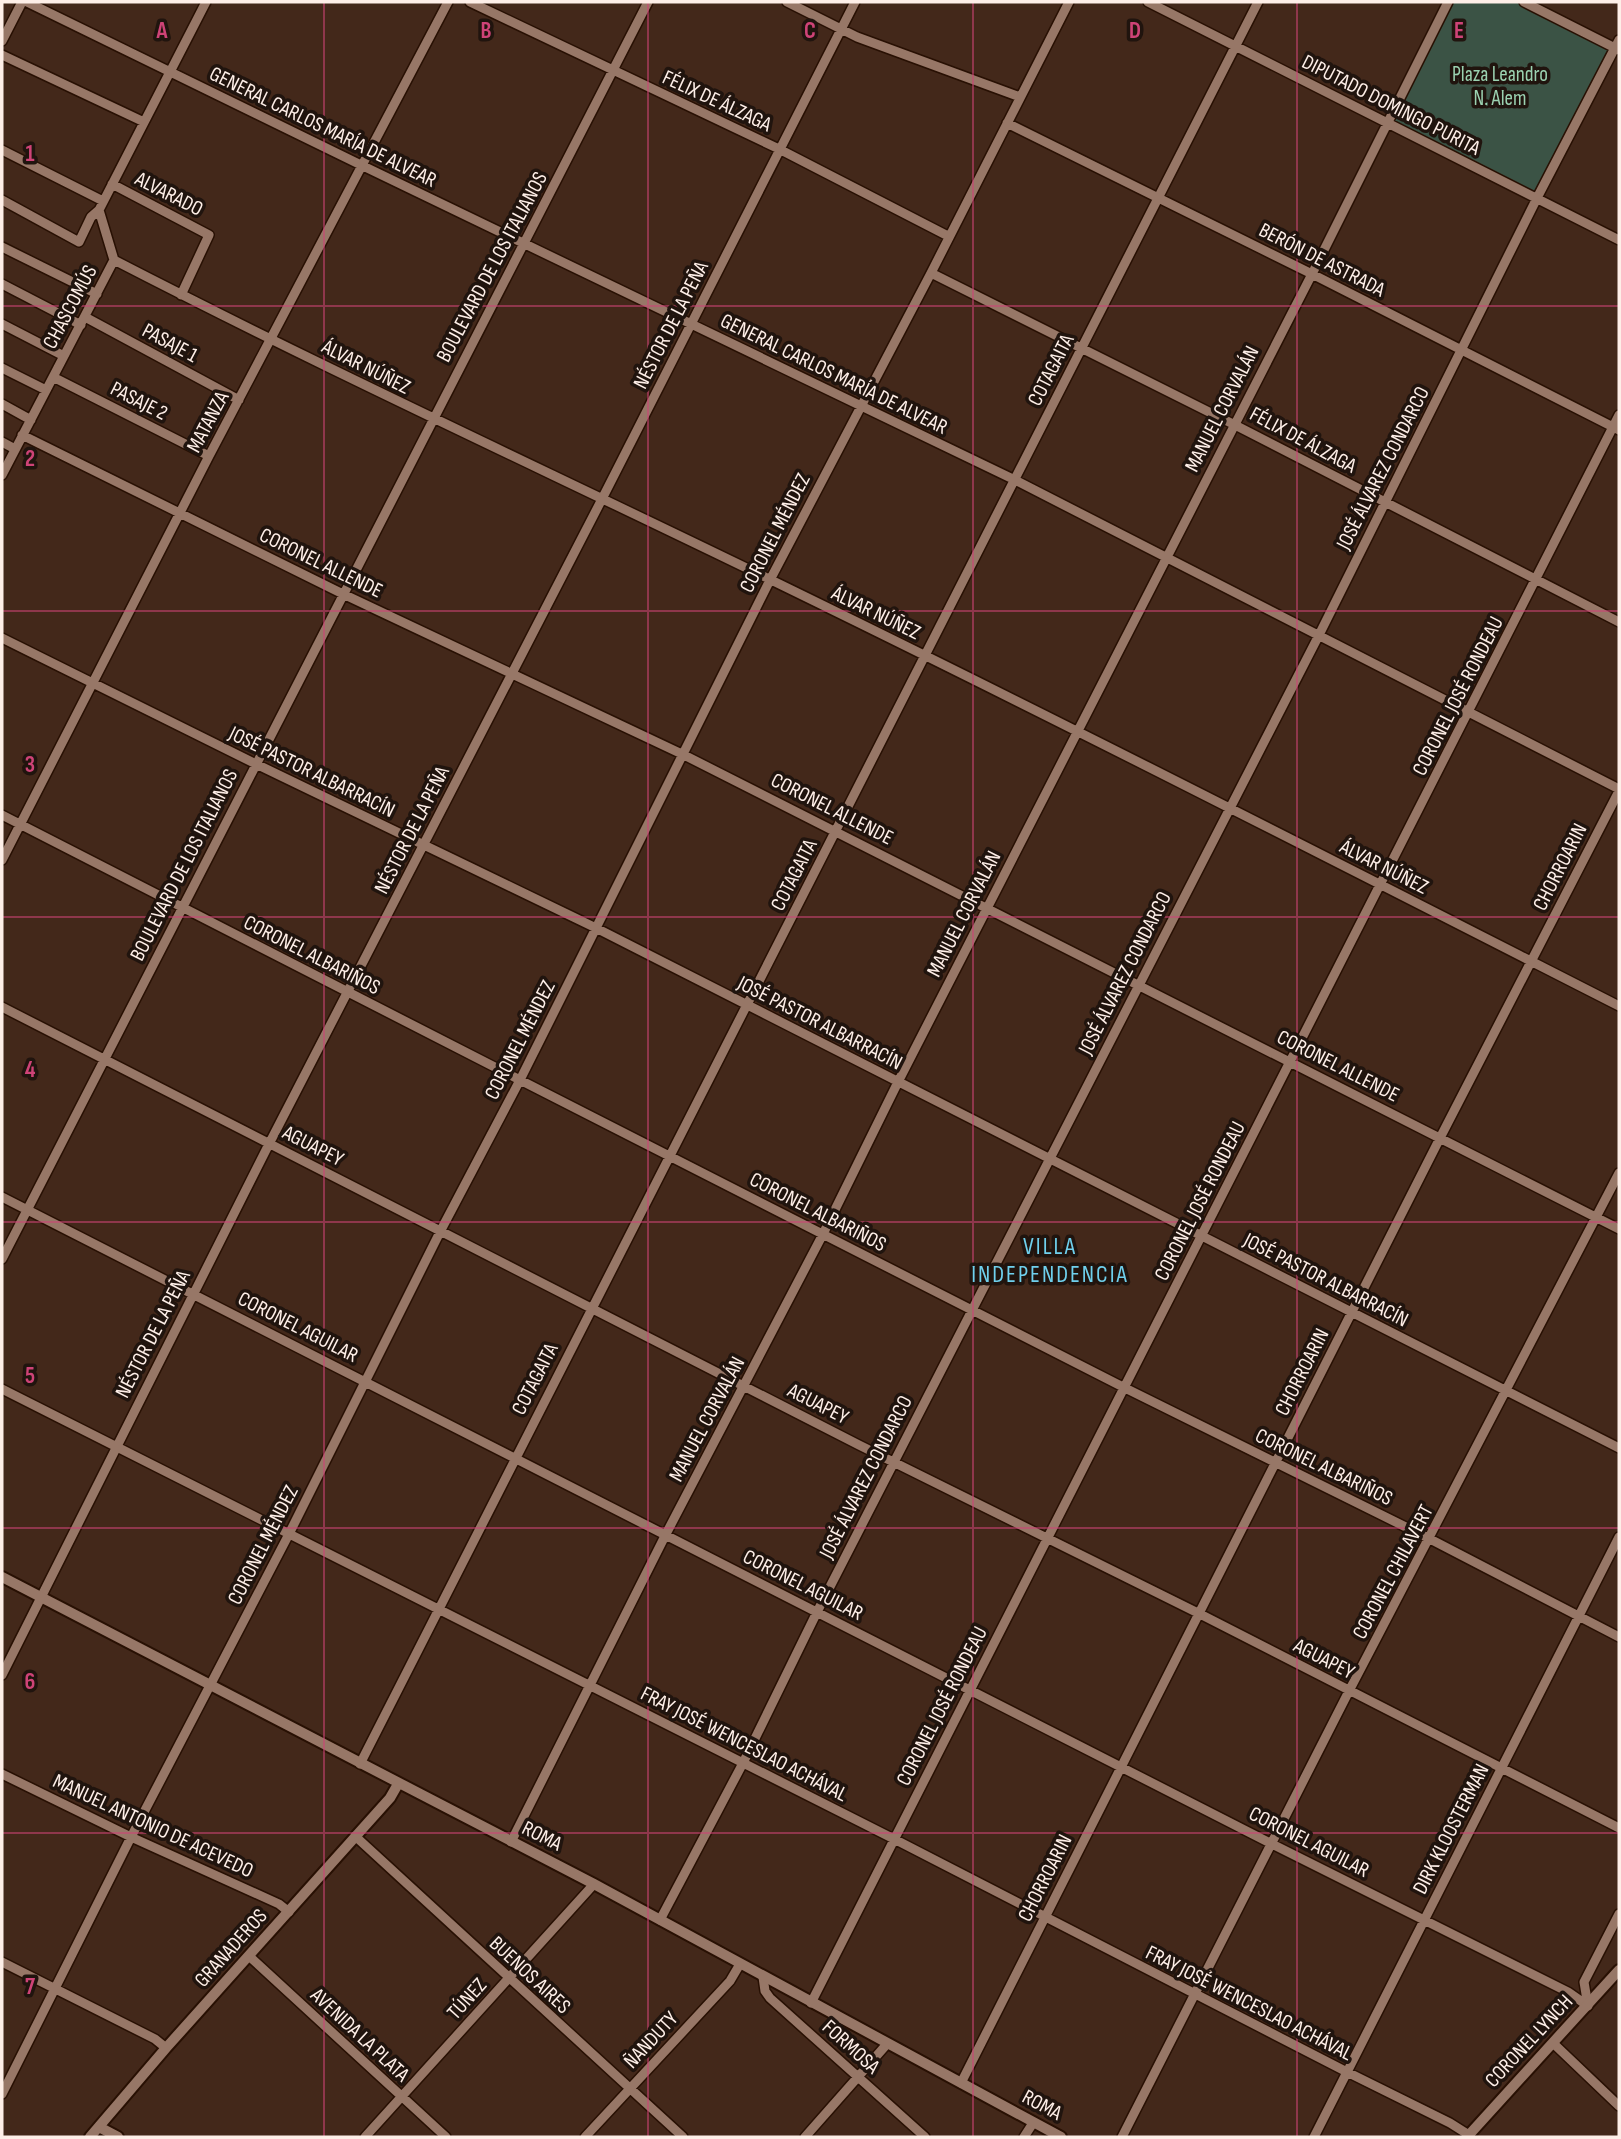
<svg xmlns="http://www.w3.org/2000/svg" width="1621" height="2139" font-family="'Sofia Sans Condensed',sans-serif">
<rect width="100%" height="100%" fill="#43281a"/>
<path fill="#3b5345" d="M 1448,2 L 1524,2 L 1615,48 L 1537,198 L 1387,122 Z"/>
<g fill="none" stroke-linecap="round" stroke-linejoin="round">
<g stroke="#281003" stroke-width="12">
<path id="minor" d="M 27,2 L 361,165 L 1015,480 L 1619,789
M 470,2 L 779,149 L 948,236
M 787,2 L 857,37 L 1020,97
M 1148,2 L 1619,240
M 1524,2 L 1619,50
M 2,41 L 22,2
M 2,55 L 144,122
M 1007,123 L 1312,274 L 1619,430
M 2,150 L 103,201
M 112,184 L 209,235 L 181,295
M 2,200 L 79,242 L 91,217 L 99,210 L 206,2
M 2,247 L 97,294
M 114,260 C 329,371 549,472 767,578 C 1053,717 1336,862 1619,1006
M 931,273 L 1233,424 L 1619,622
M 2,284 L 81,325
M 85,317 L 239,400
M 2,324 L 64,356
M 2,368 L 46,390
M 53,377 L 209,456
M 2,404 L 31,420
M 22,435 L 343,594 L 684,755 L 1619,1229
M 2,442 L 15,449
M 2,475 L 114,260 L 99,210
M 2,638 L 256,764 L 596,928 L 1619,1448
M 2,815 L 520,1080 L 1125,1388 L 1430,1539 L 1619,1637
M 2,860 L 209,456 L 448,2
M 2,1007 L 859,1445 L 1200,1614 L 1619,1828
M 2,1197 L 1272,1844 L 1568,1992 L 1588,2006
M 2,1259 L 648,2
M 2,1389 L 894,1839 L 1347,2072 L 1450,2123 L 1469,2135
M 2,1675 L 269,1144 L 602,499 L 855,2
M 360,1764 L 1258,2
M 2,1774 L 131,1837 L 279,1904 L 289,1912
M 355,1836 L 683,2137
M 511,1842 L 666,1534 L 823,1234 L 898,1082 L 1312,274 L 1448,2
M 660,1920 L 743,1763 L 817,1612 L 1319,635 L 1537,198 L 1619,40
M 250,1957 L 446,2137
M 2,1962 L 155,2039 L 166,2048
M 763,1977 L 765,1991 L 770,1998 L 925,2137
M 811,2003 L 1619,415
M 1588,2006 L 1584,1982 L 1619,1914
M 1554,2044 L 1619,2106
M 961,2083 L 1440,1138 L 1619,791
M 2,2094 L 131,1837 L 289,1534 L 441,1230 L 520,1080 L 770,580 L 931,273 L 1069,2
M 365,2137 L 594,1884
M 585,2137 L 730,1981 L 740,1964
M 805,2137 L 887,2044
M 1024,2137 L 1033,2123
M 1122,2137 L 1349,1691 L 1619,1173
M 1314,2137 L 1619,1537"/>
</g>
<g stroke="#281003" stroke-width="14">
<path id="tertiary" d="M 2,1577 L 594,1884 L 1061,2137
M 99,2127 L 118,2137
M 90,2137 L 166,2048 L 390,1798 L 398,1784
M 1467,2137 L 1619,1970"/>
</g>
<use href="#minor" stroke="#977767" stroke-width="9"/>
<use href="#tertiary" stroke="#977767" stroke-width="10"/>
</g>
<path fill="none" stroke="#ce4377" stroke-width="2" stroke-opacity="0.55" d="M 324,2 L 324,2137M 648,2 L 648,2137M 973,2 L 973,2137M 1297,2 L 1297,2137M 2,306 L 1619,306M 2,611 L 1619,611M 2,917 L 1619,917M 2,1222 L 1619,1222M 2,1528 L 1619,1528M 2,1833 L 1619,1833"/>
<g text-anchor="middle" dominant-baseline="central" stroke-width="7" stroke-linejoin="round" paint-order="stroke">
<g font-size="21" fill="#9bd2b1" stroke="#20140e">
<text x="1500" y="74">Plaza Leandro<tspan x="1500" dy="24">N. Alem</tspan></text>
</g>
<g font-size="21" fill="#feefe8" stroke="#20140e">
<text transform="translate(717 101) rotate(25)">FÉLIX DE ÁLZAGA</text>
<text transform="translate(1391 105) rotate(27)">DIPUTADO DOMINGO PURITA</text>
<text transform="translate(323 127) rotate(26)">GENERAL CARLOS MARÍA DE ALVEAR</text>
<text transform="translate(169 194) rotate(27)">ALVARADO</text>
<text transform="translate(1322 260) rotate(27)">BERÓN DE ASTRADA</text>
<text transform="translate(492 267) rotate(-62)">BOULEVARD DE LOS ITALIANOS</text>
<text transform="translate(70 307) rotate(-62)">CHASCOMÚS</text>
<text transform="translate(671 325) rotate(-63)">NÉSTOR DE LA PEÑA</text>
<text transform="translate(170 343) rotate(28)">PASAJE 1</text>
<text transform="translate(366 367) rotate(27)">ÁLVAR NÚÑEZ</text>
<text transform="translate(1051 370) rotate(-63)">COTAGAITA</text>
<text transform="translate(834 374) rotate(26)">GENERAL CARLOS MARÍA DE ALVEAR</text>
<text transform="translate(139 401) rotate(27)">PASAJE 2</text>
<text transform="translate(1222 409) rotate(-63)">MANUEL CORVALÁN</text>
<text transform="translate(208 422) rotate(-62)">MATANZA</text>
<text transform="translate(1303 440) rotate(28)">FÉLIX DE ÁLZAGA</text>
<text transform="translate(1383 468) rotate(-63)">JOSÉ ÁLVAREZ CONDARCO</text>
<text transform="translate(775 533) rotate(-63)">CORONEL MÉNDEZ</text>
<text transform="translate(321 563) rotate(26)">CORONEL ALLENDE</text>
<text transform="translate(876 613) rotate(26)">ÁLVAR NÚÑEZ</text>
<text transform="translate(1458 696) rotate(-63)">CORONEL JOSÉ RONDEAU</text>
<text transform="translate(312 772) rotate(26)">JOSÉ PASTOR ALBARRACÍN</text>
<text transform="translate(832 809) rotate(27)">CORONEL ALLENDE</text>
<text transform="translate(412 830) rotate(-63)">NÉSTOR DE LA PEÑA</text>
<text transform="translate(184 865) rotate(-63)">BOULEVARD DE LOS ITALIANOS</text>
<text transform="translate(1384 867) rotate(27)">ÁLVAR NÚÑEZ</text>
<text transform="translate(1560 867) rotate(-63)">CHORROARIN</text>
<text transform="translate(794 875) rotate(-63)">COTAGAITA</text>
<text transform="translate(964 914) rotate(-63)">MANUEL CORVALÁN</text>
<text transform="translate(312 955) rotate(27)">CORONEL ALBARIÑOS</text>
<text transform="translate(1125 973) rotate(-63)">JOSÉ ÁLVAREZ CONDARCO</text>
<text transform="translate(820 1023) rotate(27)">JOSÉ PASTOR ALBARRACÍN</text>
<text transform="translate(520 1040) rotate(-63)">CORONEL MÉNDEZ</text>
<text transform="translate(1338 1066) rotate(27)">CORONEL ALLENDE</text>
<text transform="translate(313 1146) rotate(27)">AGUAPEY</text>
<text transform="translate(1200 1201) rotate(-63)">CORONEL JOSÉ RONDEAU</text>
<text transform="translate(818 1212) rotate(27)">CORONEL ALBARIÑOS</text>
<text transform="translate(1326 1280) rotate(27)">JOSÉ PASTOR ALBARRACÍN</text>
<text transform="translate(298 1327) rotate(27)">CORONEL AGUILAR</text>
<text transform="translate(153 1334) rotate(-63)">NÉSTOR DE LA PEÑA</text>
<text transform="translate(1302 1372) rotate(-63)">CHORROARIN</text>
<text transform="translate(535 1379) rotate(-63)">COTAGAITA</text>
<text transform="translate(818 1404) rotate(27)">AGUAPEY</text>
<text transform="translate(707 1419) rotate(-62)">MANUEL CORVALÁN</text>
<text transform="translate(1324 1467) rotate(26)">CORONEL ALBARIÑOS</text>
<text transform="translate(866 1477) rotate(-63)">JOSÉ ÁLVAREZ CONDARCO</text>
<text transform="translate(263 1545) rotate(-63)">CORONEL MÉNDEZ</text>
<text transform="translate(1393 1572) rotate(-62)">CORONEL CHILAVERT</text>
<text transform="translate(803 1585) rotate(27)">CORONEL AGUILAR</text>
<text transform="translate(1324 1659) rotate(27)">AGUAPEY</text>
<text transform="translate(942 1706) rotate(-63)">CORONEL JOSÉ RONDEAU</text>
<text transform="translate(744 1744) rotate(27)">FRAY JOSÉ WENCESLAO ACHÁVAL</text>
<text transform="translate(153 1826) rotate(25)">MANUEL ANTONIO DE ACEVEDO</text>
<text transform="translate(1451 1829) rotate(-63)">DIRK KLOOSTERMAN</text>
<text transform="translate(542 1836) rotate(27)">ROMA</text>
<text transform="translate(1309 1842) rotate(27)">CORONEL AGUILAR</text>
<text transform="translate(1045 1878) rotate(-63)">CHORROARIN</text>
<text transform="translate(231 1948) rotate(-48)">GRANADEROS</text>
<text transform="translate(530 1975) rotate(43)">BUENOS AIRES</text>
<text transform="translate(467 1999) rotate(-48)">TÚNEZ</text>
<text transform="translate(1249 2003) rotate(27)">FRAY JOSÉ WENCESLAO ACHÁVAL</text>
<text transform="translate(360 2035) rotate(43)">AVENIDA LA PLATA</text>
<text transform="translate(651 2040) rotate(-47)">ÑANDUTY</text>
<text transform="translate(1529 2041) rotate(-47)">CORONEL LYNCH</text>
<text transform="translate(851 2047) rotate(42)">FORMOSA</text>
<text transform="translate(1042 2105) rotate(28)">ROMA</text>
</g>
<g font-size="24" letter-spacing="2" fill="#6fd0ed" stroke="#20140e">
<text x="1050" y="1246">VILLA<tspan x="1050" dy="28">INDEPENDENCIA</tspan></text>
</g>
</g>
<g font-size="23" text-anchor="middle" font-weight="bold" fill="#ce4377" stroke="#20140e" stroke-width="7" stroke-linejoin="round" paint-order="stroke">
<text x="162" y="38">A</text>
<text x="486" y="38">B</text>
<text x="810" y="38">C</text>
<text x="1135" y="38">D</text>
<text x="1459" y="38">E</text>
<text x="30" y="161">1</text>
<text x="30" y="466">2</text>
<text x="30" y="772">3</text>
<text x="30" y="1077">4</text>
<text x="30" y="1383">5</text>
<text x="30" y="1689">6</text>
<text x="30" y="1994">7</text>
</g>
<rect width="1621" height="2139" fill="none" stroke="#feefe8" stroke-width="7"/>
</svg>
